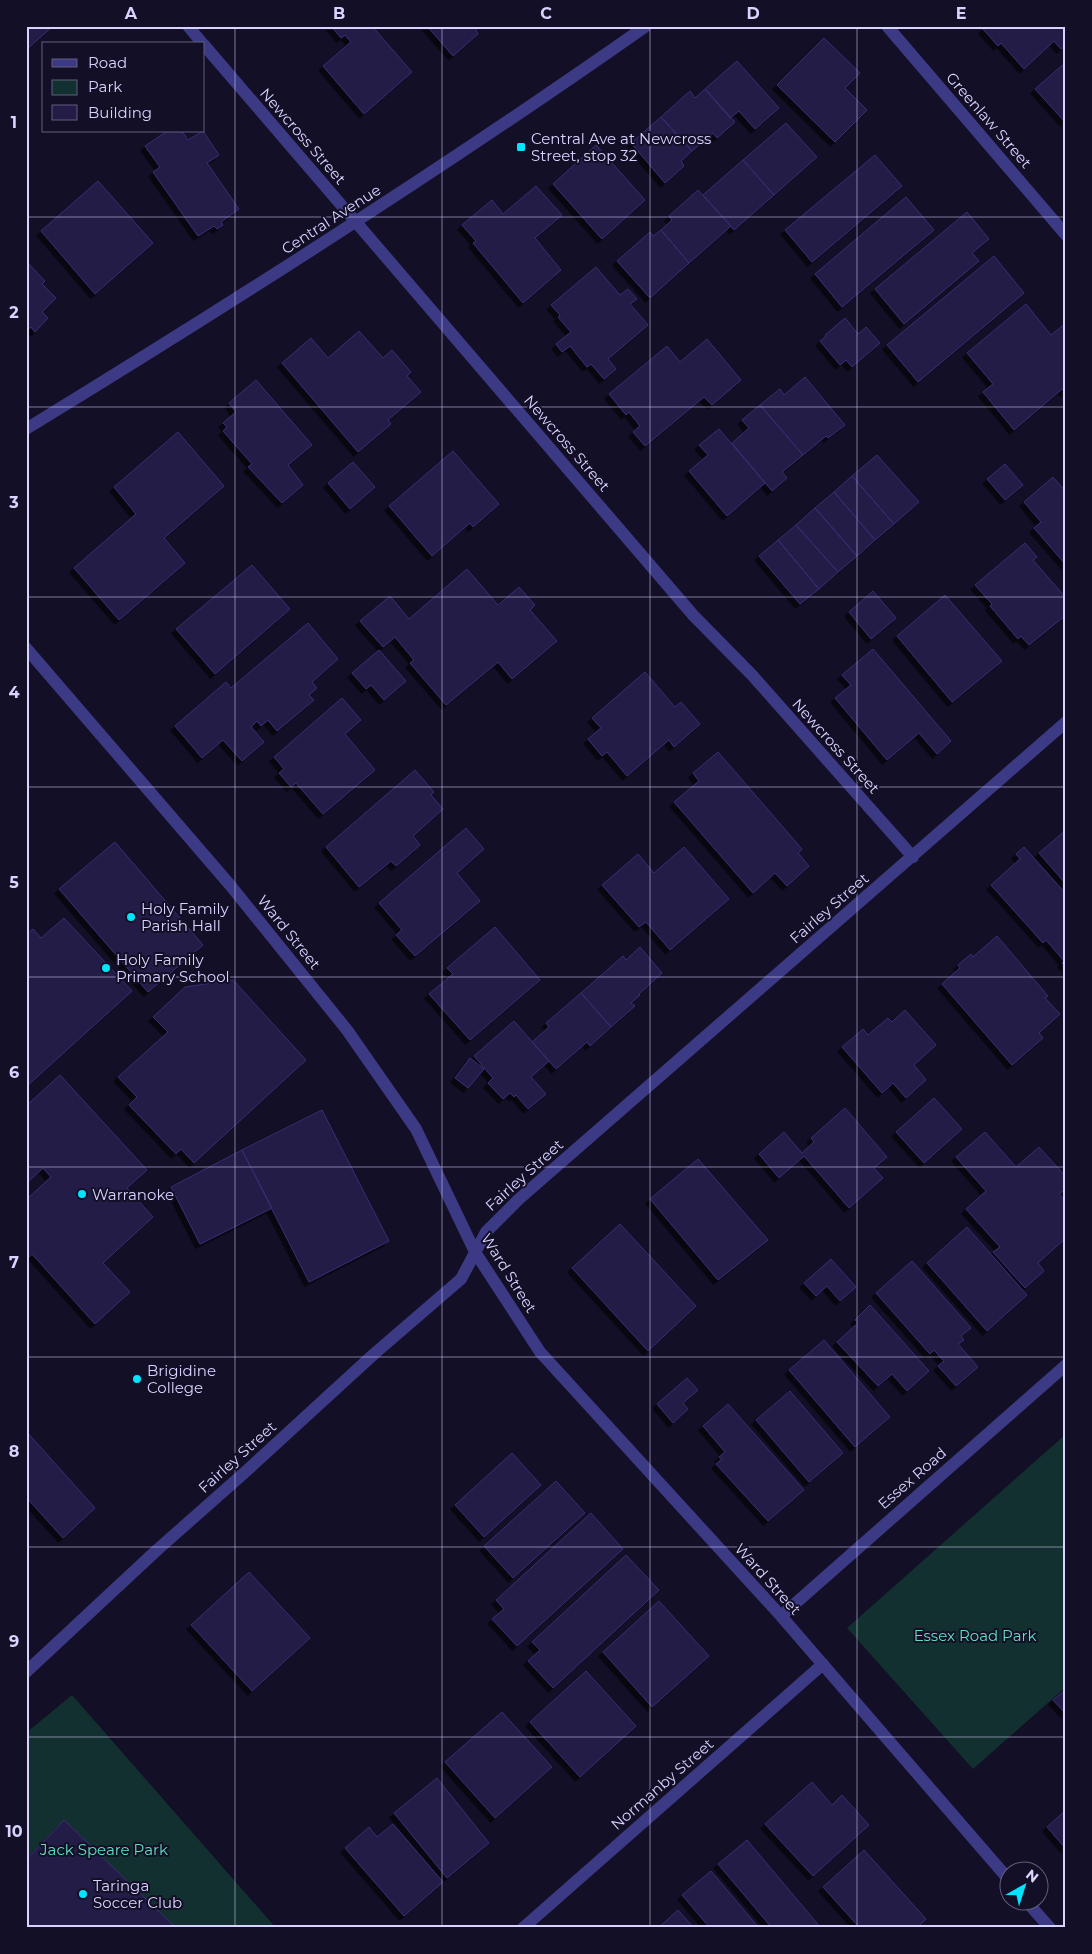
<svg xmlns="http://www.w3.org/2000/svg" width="1092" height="1954" font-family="Montserrat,sans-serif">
<defs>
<filter id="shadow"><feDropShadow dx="-4.5" dy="4.5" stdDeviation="0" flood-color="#0009"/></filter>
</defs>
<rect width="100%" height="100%" fill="#130f26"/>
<path fill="#12302f" d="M 1066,1434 L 1066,1687 L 973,1769 L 847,1628 Z
M 72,1695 L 276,1928 L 26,1928 L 26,1733 Z"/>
<path fill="#241b47" stroke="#3b2d73" filter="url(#shadow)" d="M 26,26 L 53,26 L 26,50 Z
M 331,26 L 372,26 L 412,72 L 364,114 L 323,66 L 351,42 L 345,35 L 341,38 Z
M 427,26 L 480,26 L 476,30 L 478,34 L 453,56 Z
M 987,26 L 1066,26 L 1066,45 L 1061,49 L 1054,41 L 1024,69 L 1001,43 L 998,46 L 983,29 Z
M 824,38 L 860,73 L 845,88 L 867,110 L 835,142 L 777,85 Z
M 737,61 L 779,108 L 755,129 L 739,111 L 730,118 L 705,89 Z
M 1066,62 L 1066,121 L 1065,122 L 1035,89 Z
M 705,89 L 735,122 L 717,138 L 713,133 L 692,151 L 661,117 L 690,91 L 695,98 Z
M 661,117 L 692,151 L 681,161 L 684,166 L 665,183 L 631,143 Z
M 786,123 L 817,157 L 774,195 L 743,160 Z
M 167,131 L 182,131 L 188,140 L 203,131 L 219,155 L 207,163 L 239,209 L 221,222 L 223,225 L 217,229 L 214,226 L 198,236 L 153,172 L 160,167 L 145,146 Z
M 596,145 L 645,200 L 602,239 L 553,184 Z
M 875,155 L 902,186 L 812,262 L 785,230 Z
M 743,160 L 774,195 L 734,230 L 703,195 Z
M 98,181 L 153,243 L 95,294 L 41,231 Z
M 536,186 L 562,215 L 535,238 L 561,270 L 523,303 L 473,243 L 476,241 L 462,225 L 492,200 L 503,214 Z
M 698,190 L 731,226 L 689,263 L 661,230 L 672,220 L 669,216 Z
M 906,197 L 934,230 L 842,307 L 815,274 Z
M 967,212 L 989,239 L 972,253 L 979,261 L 904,324 L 875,289 Z
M 661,230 L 689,263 L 650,298 L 617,261 L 650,232 L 653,236 Z
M 994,256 L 1024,293 L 918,382 L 887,345 Z
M 26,261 L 45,281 L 42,284 L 56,298 L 42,312 L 48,318 L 35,332 L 31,327 L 26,331 Z
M 596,267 L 620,295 L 628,289 L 637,299 L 630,304 L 648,325 L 608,359 L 616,369 L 604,379 L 591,364 L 587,367 L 570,346 L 562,352 L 556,344 L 571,332 L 558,317 L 560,315 L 551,305 Z
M 1026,304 L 1051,335 L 1066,323 L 1066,393 L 1062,389 L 1014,430 L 983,392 L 993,384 L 967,353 Z
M 845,318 L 858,334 L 866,327 L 880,343 L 852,367 L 846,360 L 840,365 L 820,341 L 826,336 L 825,335 Z
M 359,331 L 383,358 L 392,350 L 411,372 L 407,376 L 421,392 L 388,420 L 391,424 L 358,452 L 282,363 L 311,338 L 328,358 Z
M 707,339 L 741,380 L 712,405 L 704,397 L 645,446 L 633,432 L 640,426 L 629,412 L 626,415 L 609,394 L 667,346 L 680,362 Z
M 805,377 L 845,425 L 828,438 L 826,436 L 803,455 L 760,405 L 780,389 L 784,395 Z
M 256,380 L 312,445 L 288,465 L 303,485 L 282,503 L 248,467 L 252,464 L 223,431 L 227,427 L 223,423 L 236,412 L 229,403 Z
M 760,405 L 803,455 L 782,472 L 787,478 L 772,491 L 732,443 L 749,428 L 742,420 Z
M 719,429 L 765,483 L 727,516 L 689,471 L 708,455 L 699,445 Z
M 178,432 L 224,486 L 164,538 L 185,563 L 119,620 L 74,568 L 136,514 L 114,487 Z
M 453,451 L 499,504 L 473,527 L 470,523 L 432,556 L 389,506 Z
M 877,455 L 919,502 L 894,524 L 852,476 Z
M 353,462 L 375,487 L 350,509 L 328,483 Z
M 1005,464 L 1023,485 L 1005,500 L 987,479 Z
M 852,476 L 894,524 L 875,540 L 834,492 Z
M 1053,477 L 1066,492 L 1066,565 L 1034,528 L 1041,522 L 1024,502 Z
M 834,492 L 875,540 L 857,556 L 815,508 Z
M 815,508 L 857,556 L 838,572 L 796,525 Z
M 796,525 L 838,572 L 819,589 L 778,540 Z
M 778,540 L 819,589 L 800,604 L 759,556 Z
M 1025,543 L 1037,557 L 1033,560 L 1066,598 L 1066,615 L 1029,645 L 1021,636 L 1018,639 L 990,606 L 992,604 L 975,585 Z
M 252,565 L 290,609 L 215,674 L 176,629 Z
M 467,569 L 498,605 L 519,587 L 535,605 L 530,610 L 557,641 L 512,679 L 498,662 L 446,705 L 410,663 L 414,660 L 395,637 L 383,647 L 360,621 L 390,596 L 409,619 Z
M 873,591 L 896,618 L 871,639 L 849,612 Z
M 945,595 L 1002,661 L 952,702 L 897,636 Z
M 308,623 L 338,659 L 312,682 L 317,688 L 309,695 L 314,700 L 277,731 L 268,720 L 261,726 L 257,721 L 251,727 L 264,742 L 242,761 L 223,740 L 202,758 L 175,726 L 226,682 L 231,688 Z
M 873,649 L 951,741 L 937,754 L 919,733 L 887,760 L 835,698 L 851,685 L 842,675 Z
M 379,650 L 406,681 L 384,700 L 371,685 L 366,689 L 352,673 Z
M 645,672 L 675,707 L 681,702 L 700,724 L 674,747 L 669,740 L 627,776 L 607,752 L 602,756 L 588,739 L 601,728 L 592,718 Z
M 342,698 L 361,720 L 345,734 L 375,770 L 323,814 L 296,783 L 291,787 L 279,773 L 284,769 L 274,757 Z
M 718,752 L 802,849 L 798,853 L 809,866 L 787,886 L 775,873 L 753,893 L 674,802 L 699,781 L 693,773 Z
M 415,770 L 434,792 L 431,795 L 443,809 L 413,836 L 420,845 L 396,866 L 391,861 L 359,887 L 326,847 Z
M 466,828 L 484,849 L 457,873 L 480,901 L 415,956 L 396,935 L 402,930 L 379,903 Z
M 1066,830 L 1066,884 L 1039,853 Z
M 115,842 L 203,945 L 148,992 L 59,889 Z
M 684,847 L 729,899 L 670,950 L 646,922 L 639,927 L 602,885 L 638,854 L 654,873 Z
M 1024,847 L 1066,894 L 1066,967 L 1062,963 L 1064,961 L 1046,940 L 1043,943 L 991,885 L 1020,859 L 1016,854 Z
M 64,918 L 132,991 L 26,1087 L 26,935 L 33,929 L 41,938 Z
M 495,927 L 540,980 L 470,1040 L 429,994 L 453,974 L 447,968 Z
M 997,936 L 1048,996 L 1045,998 L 1060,1014 L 1039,1033 L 1043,1038 L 1012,1065 L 942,984 L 960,968 L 958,965 L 971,954 L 973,957 Z
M 640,947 L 662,973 L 639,994 L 640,995 L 631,1003 L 635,1006 L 611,1027 L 581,993 L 623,956 L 626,960 Z
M 233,980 L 306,1060 L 194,1163 L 181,1149 L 176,1154 L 129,1105 L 137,1097 L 118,1077 L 168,1032 L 153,1017 L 185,987 Z
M 581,993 L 611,1027 L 590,1046 L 587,1042 L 556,1069 L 532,1042 L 549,1027 L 546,1023 Z
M 905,1010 L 936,1045 L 914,1065 L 926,1080 L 906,1098 L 893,1083 L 882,1093 L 842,1047 L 863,1029 L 868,1035 L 888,1018 L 892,1022 Z
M 514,1021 L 549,1061 L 531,1077 L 546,1094 L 528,1109 L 516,1095 L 514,1097 L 510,1093 L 503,1099 L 488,1083 L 493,1078 L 474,1056 Z
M 470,1058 L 484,1069 L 468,1088 L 455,1078 Z
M 60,1075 L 147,1170 L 127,1188 L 153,1217 L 103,1263 L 130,1292 L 95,1324 L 32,1254 L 26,1260 L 26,1200 L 51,1177 L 43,1168 L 27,1183 L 26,1182 L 26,1106 Z
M 934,1098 L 962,1129 L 924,1163 L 896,1132 Z
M 845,1108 L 887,1157 L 874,1168 L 883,1178 L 849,1208 L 804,1156 L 779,1178 L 759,1154 L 784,1132 L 802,1153 L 814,1142 L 811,1138 Z
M 322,1110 L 389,1241 L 309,1282 L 242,1150 Z
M 985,1132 L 1016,1167 L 1039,1147 L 1066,1177 L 1066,1189 L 1059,1194 L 1066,1202 L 1066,1238 L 1038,1263 L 1044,1271 L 1025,1288 L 993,1252 L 1000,1247 L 966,1209 L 986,1191 L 956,1157 Z
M 242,1150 L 272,1208 L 200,1244 L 171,1187 Z
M 698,1159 L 768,1240 L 718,1280 L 650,1199 Z
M 620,1224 L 696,1306 L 648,1351 L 572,1268 Z
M 967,1227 L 1027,1295 L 987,1331 L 927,1263 Z
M 831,1259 L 856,1287 L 840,1301 L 827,1286 L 816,1296 L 804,1283 Z
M 912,1261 L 971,1328 L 961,1336 L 964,1340 L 958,1344 L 978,1367 L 956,1386 L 938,1366 L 944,1361 L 934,1350 L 930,1354 L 876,1293 Z
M 870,1305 L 929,1371 L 907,1391 L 892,1374 L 878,1386 L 837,1342 L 858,1323 L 855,1320 Z
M 824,1340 L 890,1417 L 855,1447 L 789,1370 Z
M 687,1378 L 698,1390 L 683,1403 L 688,1409 L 673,1423 L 657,1404 Z
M 790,1391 L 843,1453 L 809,1482 L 756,1420 Z
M 728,1404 L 804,1490 L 768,1521 L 716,1464 L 722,1459 L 719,1457 L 725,1452 L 703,1426 Z
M 26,1431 L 95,1508 L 63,1538 L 26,1497 Z
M 512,1453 L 541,1485 L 484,1537 L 455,1505 Z
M 556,1481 L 585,1513 L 513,1578 L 484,1546 Z
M 591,1513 L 623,1549 L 517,1646 L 492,1619 L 504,1609 L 496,1600 Z
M 626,1555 L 659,1590 L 553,1688 L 528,1661 L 540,1650 L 532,1642 Z
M 249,1572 L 310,1638 L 252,1691 L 191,1625 Z
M 659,1601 L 709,1656 L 652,1707 L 603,1652 Z
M 586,1671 L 636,1726 L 580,1777 L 530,1722 Z
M 1065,1690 L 1066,1690 L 1066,1714 L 1053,1700 Z
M 502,1712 L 552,1767 L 495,1818 L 445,1762 Z
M 437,1778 L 489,1843 L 447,1878 L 394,1813 Z
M 812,1782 L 832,1805 L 842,1795 L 869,1825 L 813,1876 L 765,1824 Z
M 1066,1810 L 1066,1849 L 1047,1827 Z
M 64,1820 L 176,1928 L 26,1928 L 26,1860 Z
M 393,1824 L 443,1882 L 404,1916 L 345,1848 L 369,1827 L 377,1837 Z
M 747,1840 L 821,1928 L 772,1928 L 718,1864 Z
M 864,1850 L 926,1919 L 917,1928 L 860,1928 L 823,1887 Z
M 711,1871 L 759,1928 L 710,1928 L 682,1895 Z
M 678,1910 L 694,1928 L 658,1928 Z"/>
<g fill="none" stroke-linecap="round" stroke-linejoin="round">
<path stroke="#3d3a85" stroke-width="12" d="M 188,26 L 203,44
M 887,26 L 1066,235
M 204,45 L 693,615 L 752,675 L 913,857
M 26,429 C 237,300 444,168 646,26
M 26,648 L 230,885 L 347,1030 L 416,1129 L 475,1252 L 540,1352 L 781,1616 L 1010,1881
M 781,1616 L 1066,1365
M 26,1672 L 157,1550 L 243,1474 L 374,1354 L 461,1279 L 486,1232 L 519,1199 L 1066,722
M 1027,1902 L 1050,1928
M 523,1928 L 823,1664"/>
</g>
<path fill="none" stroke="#d9d4ff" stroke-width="1" stroke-opacity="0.55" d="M 235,26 L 235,1928M 442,26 L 442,1928M 650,26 L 650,1928M 857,26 L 857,1928M 26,217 L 1066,217M 26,407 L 1066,407M 26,597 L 1066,597M 26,787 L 1066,787M 26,977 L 1066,977M 26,1167 L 1066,1167M 26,1357 L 1066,1357M 26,1547 L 1066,1547M 26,1737 L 1066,1737"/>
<g fill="#00e5ff" stroke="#130f26" stroke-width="2">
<rect x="516" y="142" width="10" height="10" rx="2.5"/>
<circle cx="131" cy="917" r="5"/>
<circle cx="106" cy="968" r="5"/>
<circle cx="82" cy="1194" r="5"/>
<circle cx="137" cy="1379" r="5"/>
<circle cx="83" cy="1894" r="5"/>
</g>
<g text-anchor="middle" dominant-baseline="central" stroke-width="4" stroke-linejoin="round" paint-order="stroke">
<g font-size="15" fill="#d9d4ff" stroke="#130f26">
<text transform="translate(989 120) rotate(49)">Greenlaw Street</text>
<text transform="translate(303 136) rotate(49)">Newcross Street</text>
<text transform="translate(331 219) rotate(-33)">Central Avenue</text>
<text transform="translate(567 443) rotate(49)">Newcross Street</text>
<text transform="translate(836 746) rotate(48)">Newcross Street</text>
<text transform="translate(829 908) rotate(-41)">Fairley Street</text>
<text transform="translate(289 932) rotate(51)">Ward Street</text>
<text transform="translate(524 1175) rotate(-42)">Fairley Street</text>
<text transform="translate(509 1273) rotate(58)">Ward Street</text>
<text transform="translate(237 1457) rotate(-42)">Fairley Street</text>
<text transform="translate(912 1478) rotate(-41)">Essex Road</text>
<text transform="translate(768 1579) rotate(48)">Ward Street</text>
<text transform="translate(662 1784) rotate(-41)">Normanby Street</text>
</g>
<g font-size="15" fill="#d9d4ff" stroke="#130f26" text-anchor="start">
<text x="531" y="138">Central Ave at Newcross<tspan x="531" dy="17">Street, stop 32</tspan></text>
<text x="141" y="908">Holy Family<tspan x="141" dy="17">Parish Hall</tspan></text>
<text x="116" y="959">Holy Family<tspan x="116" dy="17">Primary School</tspan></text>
<text x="92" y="1194">Warranoke</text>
<text x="147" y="1370">Brigidine<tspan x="147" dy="17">College</tspan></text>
<text x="93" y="1885">Taringa<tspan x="93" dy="17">Soccer Club</tspan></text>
</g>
<g font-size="15" fill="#5fe0c0" stroke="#130f26">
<text x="975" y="1635">Essex Road Park</text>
<text x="104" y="1849">Jack Speare Park</text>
</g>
</g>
<rect width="1092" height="1954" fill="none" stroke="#130f26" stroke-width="55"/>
<rect x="42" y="42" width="162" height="90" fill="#130f26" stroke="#625e7d"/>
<rect x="52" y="59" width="25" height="8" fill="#3d3a85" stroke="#625e7d"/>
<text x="88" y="68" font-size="15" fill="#d9d4ff">Road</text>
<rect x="52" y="80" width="25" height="15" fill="#12302f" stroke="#625e7d"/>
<text x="88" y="92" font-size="15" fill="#d9d4ff">Park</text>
<rect x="52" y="105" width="25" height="15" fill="#241b47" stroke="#625e7d"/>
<text x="88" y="118" font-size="15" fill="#d9d4ff">Building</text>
<g transform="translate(1024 1886) rotate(39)"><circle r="24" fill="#130f26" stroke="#625e7d"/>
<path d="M0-4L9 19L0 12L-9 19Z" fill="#00e5ff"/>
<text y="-8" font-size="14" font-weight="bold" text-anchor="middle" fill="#d9d4ff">N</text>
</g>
<rect x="28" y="28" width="1036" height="1898" fill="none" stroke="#d9d4ff" stroke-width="2"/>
<g font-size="16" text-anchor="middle" font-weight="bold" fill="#d9d4ff">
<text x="131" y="19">A</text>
<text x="339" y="19">B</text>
<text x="546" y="19">C</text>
<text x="753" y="19">D</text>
<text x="961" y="19">E</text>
<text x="14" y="128">1</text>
<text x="14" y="318">2</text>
<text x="14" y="508">3</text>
<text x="14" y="698">4</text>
<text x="14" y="888">5</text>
<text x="14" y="1078">6</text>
<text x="14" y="1268">7</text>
<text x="14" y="1457">8</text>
<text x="14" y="1647">9</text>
<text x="14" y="1837">10</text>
</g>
</svg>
